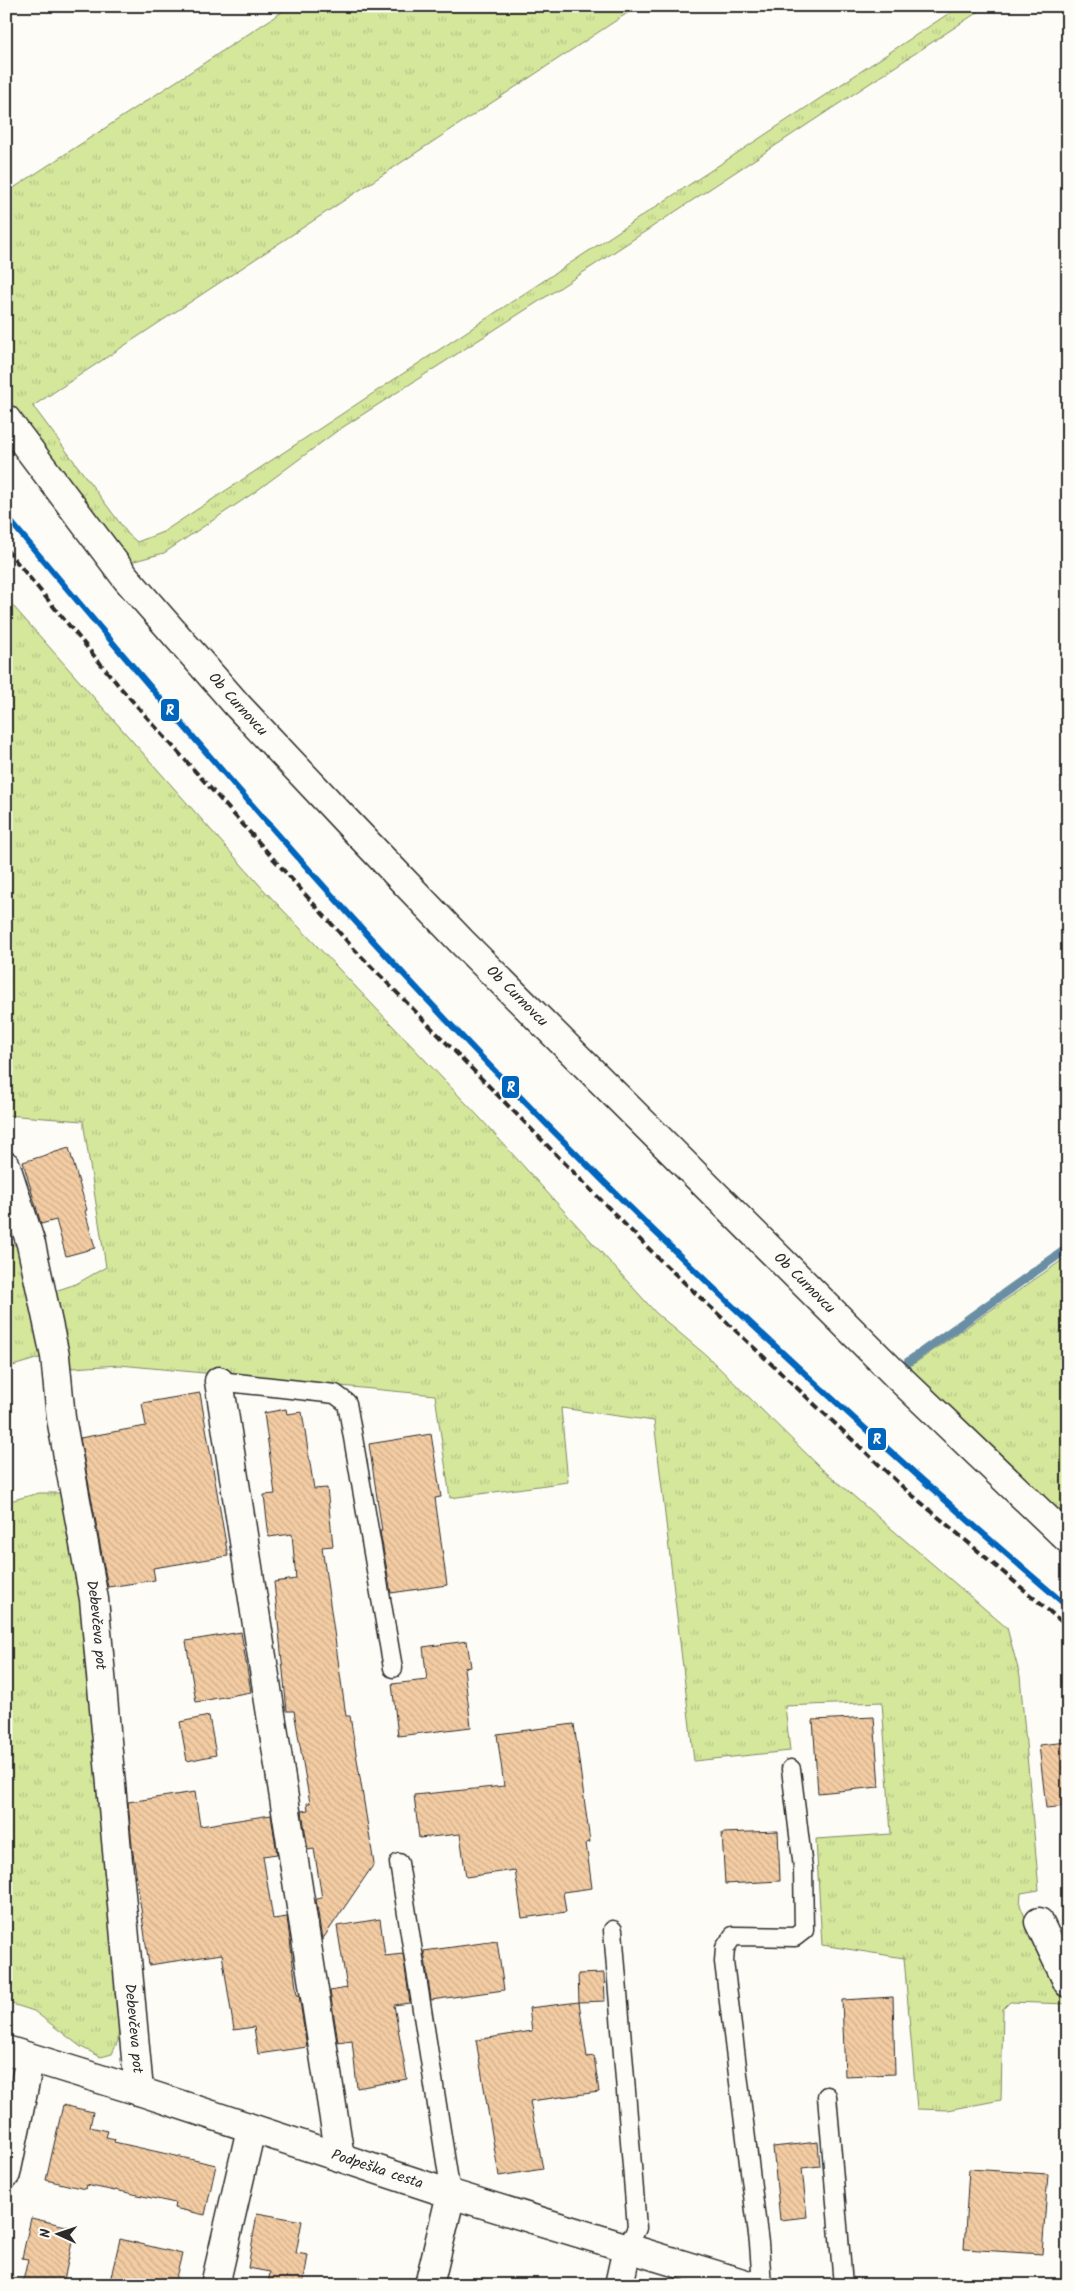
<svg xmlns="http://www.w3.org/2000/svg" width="1074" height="2291" font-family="Kalam,sans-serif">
<defs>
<pattern id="grass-tufts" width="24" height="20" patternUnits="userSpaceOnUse" patternTransform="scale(1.25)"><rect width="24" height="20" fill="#d4e79b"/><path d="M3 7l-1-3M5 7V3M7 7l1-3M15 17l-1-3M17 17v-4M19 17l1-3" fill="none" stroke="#b6c686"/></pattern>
<pattern id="building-back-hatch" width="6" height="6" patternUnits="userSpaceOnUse" patternTransform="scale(1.25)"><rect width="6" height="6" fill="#f3cca3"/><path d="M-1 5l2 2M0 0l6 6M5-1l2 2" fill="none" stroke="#d0af8c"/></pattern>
</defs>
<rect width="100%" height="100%" fill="#fdfcf7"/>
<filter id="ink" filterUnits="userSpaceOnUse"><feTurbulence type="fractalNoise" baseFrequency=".02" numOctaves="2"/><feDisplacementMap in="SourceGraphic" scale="10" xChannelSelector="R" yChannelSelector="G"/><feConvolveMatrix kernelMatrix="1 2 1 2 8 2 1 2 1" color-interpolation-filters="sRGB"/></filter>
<g filter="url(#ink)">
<path fill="url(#grass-tufts)" stroke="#808963" d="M 291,6 L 638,6 L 33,406 L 128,534 L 137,542 L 163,532 L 960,6 L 987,6 L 558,289 L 337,431 L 255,492 L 164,553 L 127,563 L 6,406 L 6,193 Z
M 6,598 L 263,889 L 480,1118 L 656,1313 L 707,1356 L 822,1469 L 1007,1628 L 1020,1676 L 1039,1890 L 1021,1893 L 1020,1905 L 1029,1927 L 1053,1968 L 1068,2004 L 1010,2002 L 1003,2009 L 1001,2100 L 948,2110 L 917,2109 L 904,1958 L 822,1945 L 816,1839 L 891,1834 L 882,1702 L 785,1706 L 790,1751 L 694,1761 L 654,1421 L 561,1408 L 568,1482 L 450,1498 L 435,1395 L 120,1365 L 72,1368 L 66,1360 L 52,1292 L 76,1284 L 106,1267 L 83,1121 L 6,1115 Z
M 22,1243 L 46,1356 L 6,1368 L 6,1246 Z
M 1068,1256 L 1068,1530 L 900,1371 L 918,1361 Z
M 39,1493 L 66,1493 L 85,1599 L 119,2016 L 118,2041 L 112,2054 L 101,2057 L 81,2047 L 34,2011 L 6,2002 L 6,1502 Z"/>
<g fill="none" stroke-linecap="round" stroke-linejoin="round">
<path stroke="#6a8fa4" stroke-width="9" d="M 908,1362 L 1068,1248"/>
</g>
<path fill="url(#building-back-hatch)" stroke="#2b2b2b" d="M 69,1148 L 87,1210 L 85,1211 L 95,1248 L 66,1256 L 56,1220 L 41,1224 L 23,1162 Z
M 200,1393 L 228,1556 L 153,1568 L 155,1580 L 108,1587 L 80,1438 L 146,1426 L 142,1403 Z
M 286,1409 L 287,1414 L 302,1412 L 314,1489 L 327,1488 L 333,1546 L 322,1547 L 346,1716 L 350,1716 L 374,1864 L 322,1940 L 316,1899 L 322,1898 L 314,1849 L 308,1850 L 302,1811 L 308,1810 L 307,1803 L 310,1803 L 294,1711 L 287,1711 L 274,1582 L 296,1579 L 292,1534 L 269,1537 L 264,1495 L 275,1494 L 264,1413 Z
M 431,1434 L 441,1497 L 435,1498 L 447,1585 L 391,1593 L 380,1531 L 382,1531 L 369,1444 Z
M 241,1632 L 251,1692 L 196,1702 L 186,1641 Z
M 467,1641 L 471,1667 L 464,1668 L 471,1727 L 398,1736 L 392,1684 L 427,1680 L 423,1647 Z
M 209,1716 L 216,1755 L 187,1761 L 180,1722 Z
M 874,1717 L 879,1787 L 818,1793 L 813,1720 Z
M 574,1724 L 590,1842 L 586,1843 L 592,1888 L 563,1892 L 566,1912 L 522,1918 L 515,1870 L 466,1877 L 460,1834 L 419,1838 L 414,1795 L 504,1786 L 497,1734 Z
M 1068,1742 L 1068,1806 L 1046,1808 L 1039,1745 Z
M 195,1792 L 200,1826 L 271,1815 L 277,1854 L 263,1856 L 273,1919 L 287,1917 L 297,1995 L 299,1995 L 307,2047 L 258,2054 L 254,2027 L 234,2030 L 222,1954 L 149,1965 L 132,1846 L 128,1802 Z
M 778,1831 L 780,1881 L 725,1884 L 722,1833 Z
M 380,1919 L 385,1956 L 403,1954 L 410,2003 L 394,2005 L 407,2079 L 357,2088 L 352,2040 L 338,2042 L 330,1991 L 347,1988 L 337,1926 Z
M 497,1941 L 504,1990 L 431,2000 L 424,1951 Z
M 604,1973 L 605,2001 L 579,2002 L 587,2057 L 594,2056 L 599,2092 L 530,2101 L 543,2169 L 499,2176 L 476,2040 L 532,2031 L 529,2008 L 579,2002 L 578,1974 Z
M 893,1997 L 895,2074 L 845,2076 L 842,2000 Z
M 63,2105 L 93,2112 L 90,2127 L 108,2131 L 106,2137 L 115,2139 L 114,2142 L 216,2165 L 205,2215 L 174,2208 L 175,2203 L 115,2190 L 115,2191 L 86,2185 L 85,2189 L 46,2180 Z
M 818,2142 L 820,2166 L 802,2168 L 807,2217 L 780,2220 L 773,2147 Z
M 969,2169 L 1048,2174 L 1042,2254 L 964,2249 Z
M 257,2213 L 302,2221 L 296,2253 L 308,2255 L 303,2285 L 268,2285 L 270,2272 L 248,2268 Z
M 31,2218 L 75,2228 L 63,2285 L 22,2285 L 28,2259 L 22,2258 Z
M 120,2239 L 182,2254 L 174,2285 L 109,2285 Z"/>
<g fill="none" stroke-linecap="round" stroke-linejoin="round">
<g stroke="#2b2b2b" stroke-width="21">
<path id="lane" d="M 219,1381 L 335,1394 L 347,1403 L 393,1668
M 399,1863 L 451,2194
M 613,1930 L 637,2228 L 627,2248
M 827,2096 L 843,2285
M 762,2285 L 759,2243 L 724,1962 L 725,1948 L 733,1936 L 795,1937 L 804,1930 L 803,1868 L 791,1769"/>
</g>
<g stroke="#2b2b2b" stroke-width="31">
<g id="street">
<path id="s1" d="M 6,419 L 126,578 L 238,706 L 351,826 L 461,941 L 895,1374 L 1068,1539"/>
<path id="s2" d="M 6,1166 L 31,1244 L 55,1356 L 61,1418 L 94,1599 L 139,2091"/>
<path d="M 219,1381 L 340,2157"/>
<path d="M 1039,1922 L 1068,1983"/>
<path d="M 6,2174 L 30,2058"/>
<path d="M 215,2285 L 251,2129"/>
<path d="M 429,2285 L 451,2194"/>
<path d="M 619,2285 L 627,2248"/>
</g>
</g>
<g stroke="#2b2b2b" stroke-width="31">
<g id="secondary">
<path id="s3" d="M 6,2050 L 139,2091 L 451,2194 L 749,2285"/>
</g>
</g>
<use href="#lane" stroke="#fdfcf7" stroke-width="18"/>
<use href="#street" stroke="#fdfcf7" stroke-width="28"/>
<use href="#secondary" stroke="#fdfcf7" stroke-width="28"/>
<path stroke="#2b2b2b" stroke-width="4" stroke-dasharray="8 4" stroke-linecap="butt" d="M 6,549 L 119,686 L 354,949 L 658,1258 L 905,1489 L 1068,1627"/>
<g stroke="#fdfcf7" stroke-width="10">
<path id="rail-1" d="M 6,516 C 157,696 309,876 471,1046 C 659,1244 860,1429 1068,1607"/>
</g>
<use href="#rail-1" stroke="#0065bd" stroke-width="6"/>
</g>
</g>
<g text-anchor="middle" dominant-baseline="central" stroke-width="5" stroke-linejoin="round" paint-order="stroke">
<g font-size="15" fill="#2b2b2b" stroke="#fdfcf7">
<text stroke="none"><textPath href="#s1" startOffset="368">Ob Curnovcu</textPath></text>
<text stroke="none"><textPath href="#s1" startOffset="772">Ob Curnovcu</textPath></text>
<text stroke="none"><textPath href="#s1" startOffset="1178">Ob Curnovcu</textPath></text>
<text stroke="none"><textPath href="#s2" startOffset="469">Debevčeva pot</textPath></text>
<text stroke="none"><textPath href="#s2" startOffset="874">Debevčeva pot</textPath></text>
<text stroke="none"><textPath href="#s3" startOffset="390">Podpeška cesta</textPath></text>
</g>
</g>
<g stroke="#fdfcf7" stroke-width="2">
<rect x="160" y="698" width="20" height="24" rx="5" fill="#0065bd"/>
<rect x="501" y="1075" width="19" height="24" rx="5" fill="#0065bd"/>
<rect x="867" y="1427" width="20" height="24" rx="5" fill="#0065bd"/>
</g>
<g font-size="14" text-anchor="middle" font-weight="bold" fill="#fff">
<text x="170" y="715">R</text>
<text x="511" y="1092">R</text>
<text x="877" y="1444">R</text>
</g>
<rect width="1074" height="2291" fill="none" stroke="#fdfcf7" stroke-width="25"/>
<rect x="12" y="12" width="1049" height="2266" fill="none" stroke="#2b2b2b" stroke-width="2" filter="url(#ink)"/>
<g transform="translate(58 2234) rotate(273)" stroke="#fdfcf7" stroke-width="4" paint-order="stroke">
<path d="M0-4L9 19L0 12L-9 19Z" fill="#2b2b2b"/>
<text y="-8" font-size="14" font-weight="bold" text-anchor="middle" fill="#2b2b2b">N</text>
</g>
</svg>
